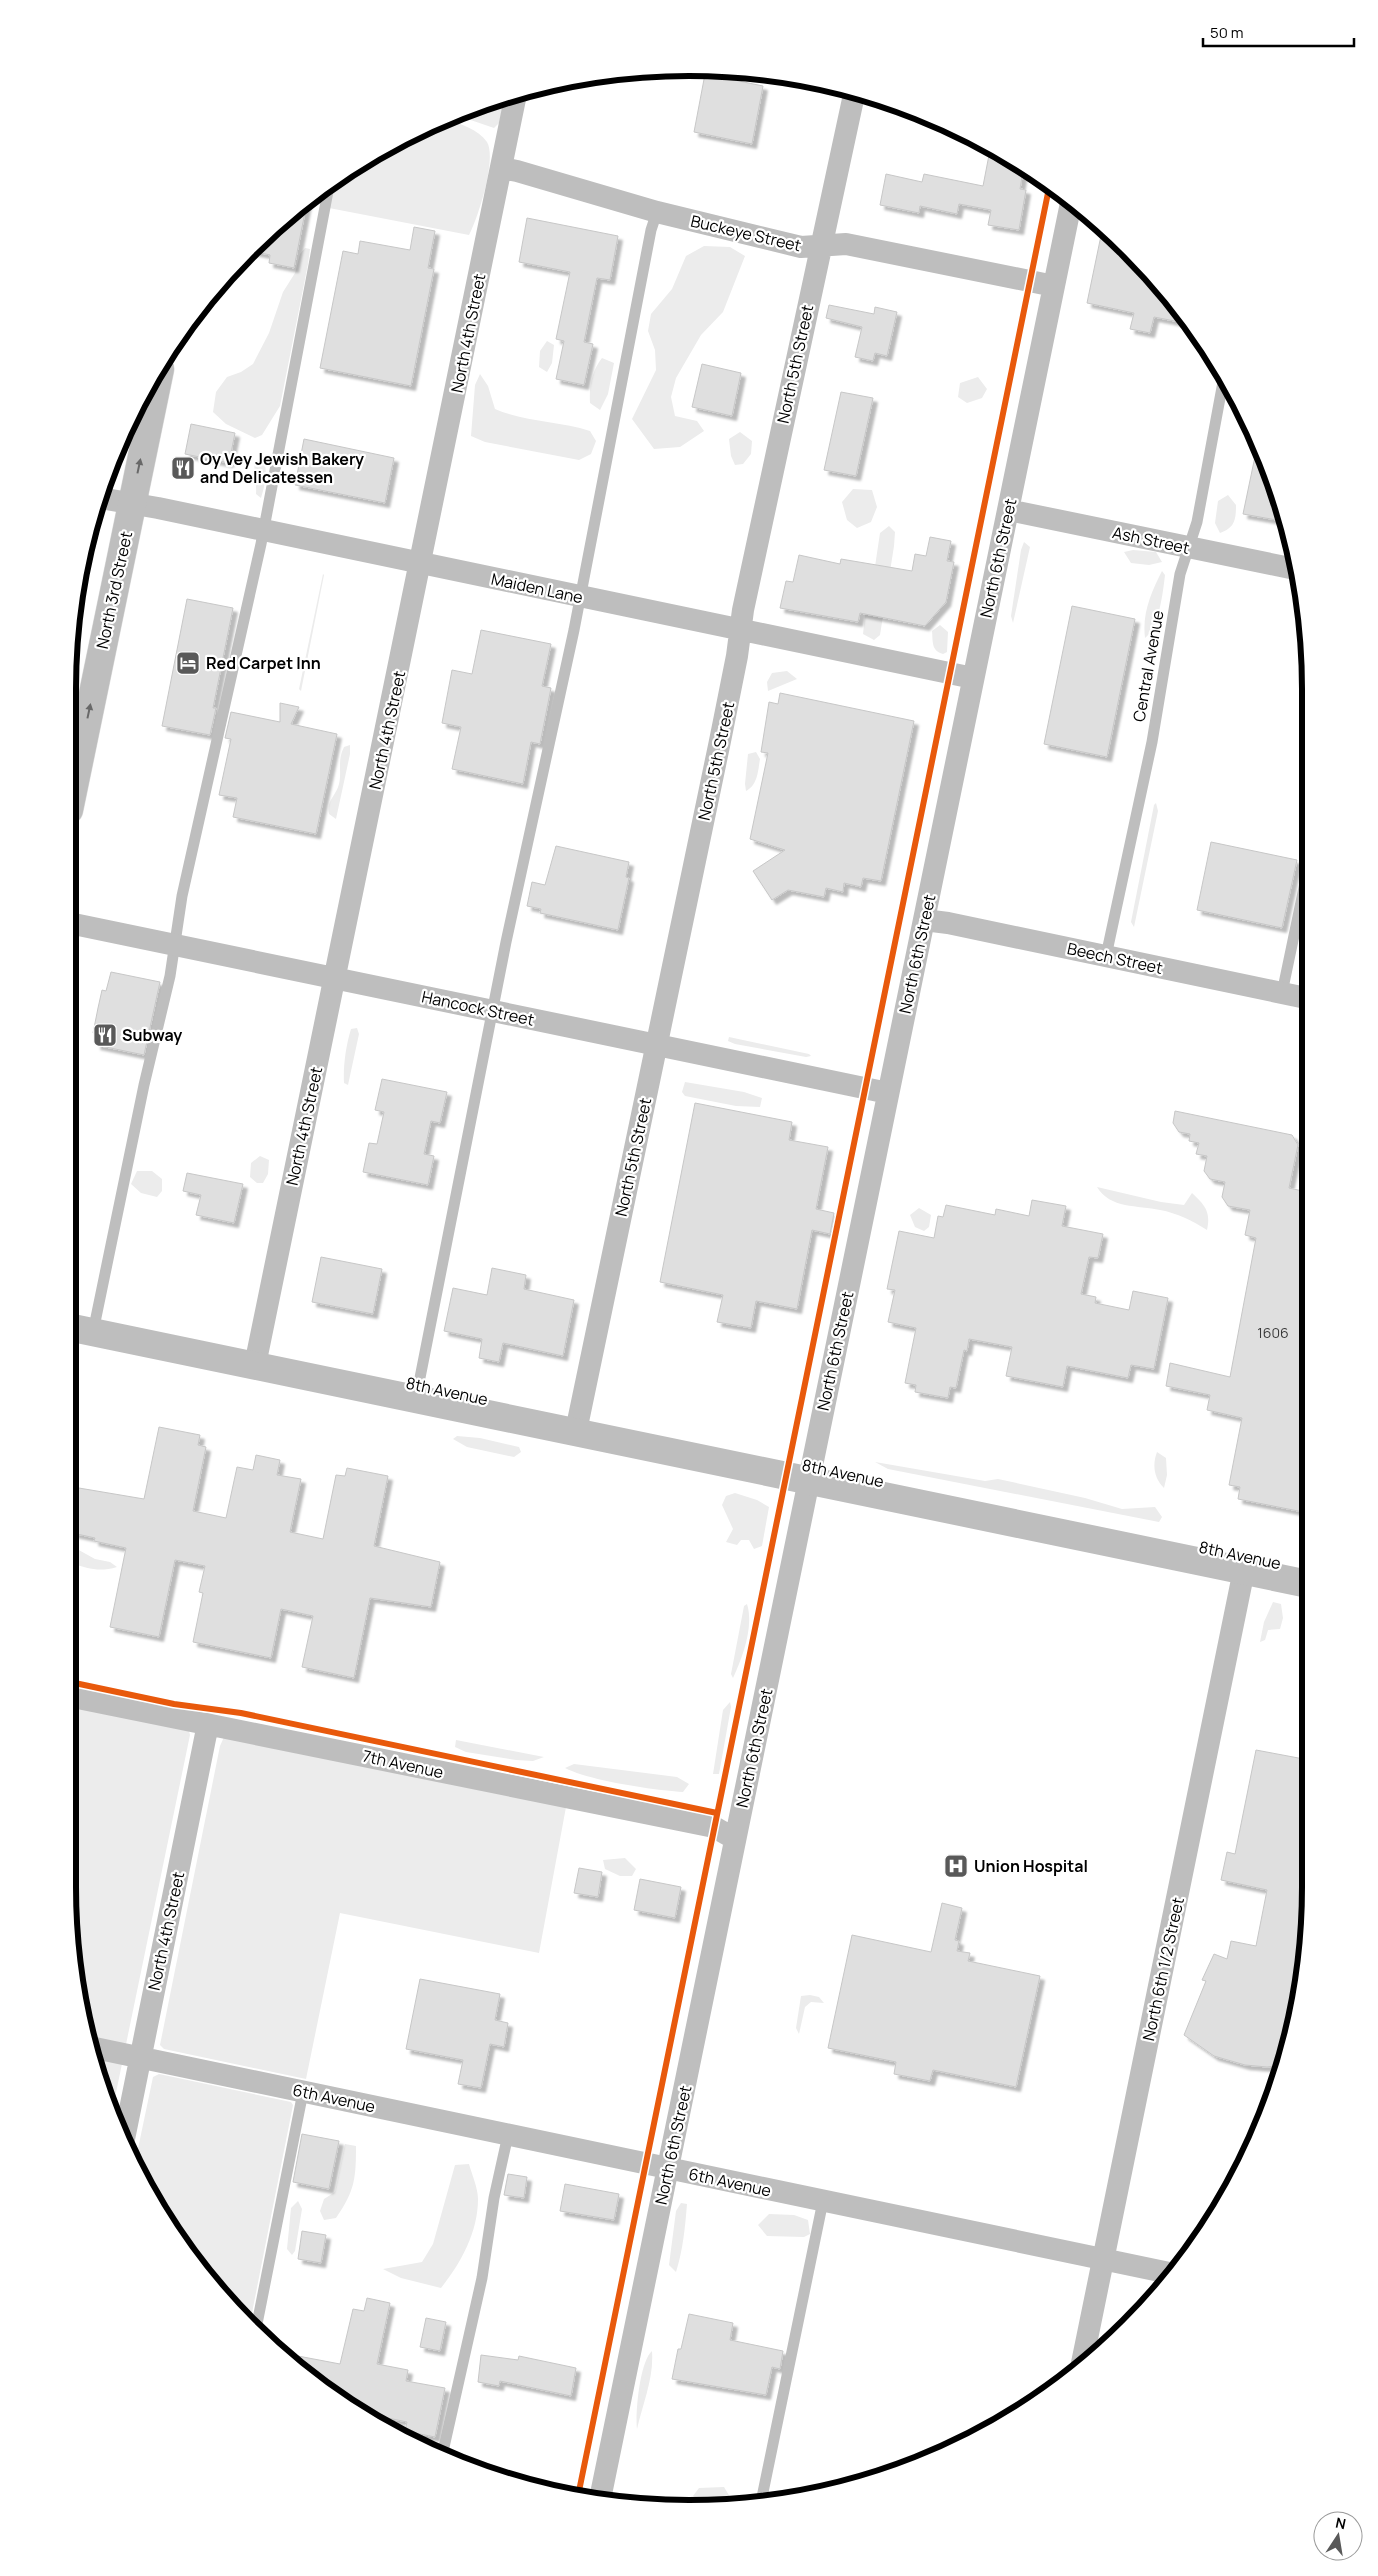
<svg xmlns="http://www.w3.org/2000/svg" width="1378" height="2576" font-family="Manrope,sans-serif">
<defs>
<filter id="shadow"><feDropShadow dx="4.5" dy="4.5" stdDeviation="1" flood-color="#0004"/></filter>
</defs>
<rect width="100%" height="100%" fill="#fff"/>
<path fill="#ececec" d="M 506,97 L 499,123 L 494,128 L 456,115 L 489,100 Z
M 447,120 C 461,124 478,129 487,142 C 497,159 478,218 469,235 L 329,208 L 333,183 L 379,151 Z
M 704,246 L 730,247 L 745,256 L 723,312 L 701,335 L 676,378 L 671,397 L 675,416 L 697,421 L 704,431 L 680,447 L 654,449 L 632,419 L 656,370 L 655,350 L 648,331 L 651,314 L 672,289 L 686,256 Z
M 305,248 L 310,249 L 308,264 L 280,406 L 262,435 L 255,438 L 226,424 L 213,412 L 216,392 L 227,377 L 241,372 L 253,364 L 269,333 L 283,292 L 295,273 L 300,254 Z
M 547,341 L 554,345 L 552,363 L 547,372 L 539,367 L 540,351 Z
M 602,358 L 614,363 L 608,394 L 600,410 L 590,403 C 589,386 592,371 602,358 Z
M 480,374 L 488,386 L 495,409 C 525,422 559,421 590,431 L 596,441 L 591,454 L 579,460 L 485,442 L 471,436 L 475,385 Z
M 978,377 L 987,389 L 982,398 L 967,403 L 958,397 L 960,383 Z
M 740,432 L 752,441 L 751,454 L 743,464 L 735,465 L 731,456 L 729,439 Z
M 262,457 C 269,470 265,484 261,498 L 256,494 C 257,482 253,472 255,461 Z
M 853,489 L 872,490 L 877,507 L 871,522 L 857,528 L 847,520 L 842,502 Z
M 1228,495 L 1236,505 C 1236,519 1235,528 1220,533 L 1215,523 L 1218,501 Z
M 889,526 L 895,532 L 894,546 L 880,635 L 874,640 L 863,634 L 865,615 L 873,580 L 880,533 Z
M 1024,542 L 1030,547 L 1013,623 L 1011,616 L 1021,550 Z
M 1133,550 L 1156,552 L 1162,562 L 1149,565 L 1131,563 L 1124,552 Z
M 1162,571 L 1165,575 C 1163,592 1159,628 1145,638 C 1142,613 1151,593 1162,571 Z
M 323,574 L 324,575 L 301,691 L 299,689 Z
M 940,625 L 948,632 L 947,652 L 943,654 C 931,651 933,641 932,631 Z
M 787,671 L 797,679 L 768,691 L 767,682 L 772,673 Z
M 350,745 L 350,754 L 336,819 L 329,814 C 326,801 336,796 339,784 C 342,771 337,761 344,747 Z
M 756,752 L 760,759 C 758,770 758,785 746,791 L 745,784 L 748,754 Z
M 1156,803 L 1158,811 L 1134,927 L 1131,922 L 1154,805 Z
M 357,1028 L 359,1034 L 348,1085 L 344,1083 C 343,1066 346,1045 351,1029 Z
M 729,1037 L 809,1054 L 811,1056 L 806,1057 L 735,1044 L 728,1041 Z
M 685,1082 L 744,1092 L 762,1098 L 760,1107 L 736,1106 L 685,1096 L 682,1092 Z
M 260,1156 L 269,1160 L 268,1174 L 263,1183 L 257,1183 L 250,1177 L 251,1163 Z
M 137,1171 L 152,1171 L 162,1179 L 162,1191 L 157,1197 L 141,1193 L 131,1184 Z
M 1097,1187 L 1161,1202 L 1184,1205 L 1192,1193 C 1205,1205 1211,1212 1207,1230 C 1193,1221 1177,1213 1160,1210 C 1138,1205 1110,1209 1097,1187 Z
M 919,1208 L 931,1215 L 929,1227 L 924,1231 L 915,1227 L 910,1215 Z
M 457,1436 L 480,1438 L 519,1447 L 521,1452 L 514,1457 L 467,1447 L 453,1439 Z
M 1157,1452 L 1166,1458 L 1167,1475 L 1164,1488 C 1154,1478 1152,1465 1157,1452 Z
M 875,1462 L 985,1481 L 998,1479 L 1085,1498 L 1122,1509 L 1155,1507 L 1162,1517 L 1159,1522 L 888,1469 Z
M 735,1493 L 757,1500 L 769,1507 L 762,1546 L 754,1549 L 749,1540 L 741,1540 L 737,1545 L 726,1542 L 733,1529 L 722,1505 L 726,1496 Z
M 68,1544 L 95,1559 L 110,1562 L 117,1567 C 100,1572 88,1569 72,1563 L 68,1553 Z
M 1273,1602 L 1281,1604 L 1283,1618 L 1280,1629 L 1268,1630 L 1265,1640 L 1260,1642 L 1264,1622 Z
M 747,1604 C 754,1626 743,1657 733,1678 L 731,1674 L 744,1606 Z
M 730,1702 L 731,1707 L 719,1774 L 713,1774 L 723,1710 Z
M 68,1703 L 189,1731 L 190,1735 L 112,2112 C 56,1990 68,1835 68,1703 Z
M 224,1737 L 566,1807 L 539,1953 L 340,1913 L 306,2079 L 164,2049 L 160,2045 L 220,1746 Z
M 456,1740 L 544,1757 L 533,1761 L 516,1760 L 466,1752 L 455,1747 Z
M 574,1764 L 677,1777 L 689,1784 L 683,1792 C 653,1790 591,1781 565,1768 Z
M 625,1858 L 636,1869 L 632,1876 L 620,1876 L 605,1869 L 603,1860 Z
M 810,1995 L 819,1997 L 824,2003 L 811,2002 L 805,2007 L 799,2034 L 796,2028 L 801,1996 Z
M 159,2074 L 291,2102 L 293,2105 L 250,2323 L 196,2266 L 151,2197 L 135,2163 L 153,2077 Z
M 345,2144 L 356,2146 C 356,2178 355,2191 336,2218 L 324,2220 L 320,2211 L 324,2199 L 335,2192 Z
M 469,2164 C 472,2175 478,2188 478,2199 C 478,2232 461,2263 441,2288 L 401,2278 L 383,2269 L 422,2262 L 433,2244 L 455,2165 Z
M 298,2201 L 302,2209 L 295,2251 L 292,2255 L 287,2249 L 291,2208 Z
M 681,2203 L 687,2204 C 685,2228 683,2250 676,2272 L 669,2265 L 676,2211 Z
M 769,2214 L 794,2215 L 808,2220 L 810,2234 L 804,2237 L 767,2236 L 758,2225 Z
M 652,2351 C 654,2378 643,2403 637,2429 C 635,2413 640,2361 652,2351 Z
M 724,2487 L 730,2497 L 729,2504 C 713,2509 705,2506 693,2496 L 699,2488 Z"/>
<path fill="#dfdfdf" stroke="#c7c7c7" filter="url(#shadow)" d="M 705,74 L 763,86 L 752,144 L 694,132 Z
M 995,152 L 1023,171 L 1020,189 L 1026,190 L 1019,230 L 988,225 L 991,210 L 959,204 L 957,214 L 920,206 L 919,213 L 880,205 L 886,174 L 922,182 L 924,174 L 983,186 L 989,155 L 994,156 Z
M 307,202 L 294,268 L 269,263 L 270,255 L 252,251 L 279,222 Z
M 527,218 L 618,236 L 610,280 L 597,278 L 584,342 L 593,344 L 584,385 L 556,379 L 564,341 L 556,339 L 570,272 L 519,262 Z
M 1103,226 L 1182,311 L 1190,324 L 1154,317 L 1150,333 L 1130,329 L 1134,313 L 1087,303 Z
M 414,227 L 435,231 L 428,268 L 434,269 L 411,386 L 320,368 L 343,251 L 358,254 L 360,241 L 410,250 Z
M 829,305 L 874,314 L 875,307 L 897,312 L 887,356 L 875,353 L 873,361 L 855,357 L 862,327 L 826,318 Z
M 702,364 L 741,373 L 732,416 L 692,407 Z
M 841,392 L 873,398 L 856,476 L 824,470 Z
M 191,424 L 235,433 L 229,463 L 185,454 Z
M 304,439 L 394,458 L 385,503 L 295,485 Z
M 1258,442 L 1263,451 L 1282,521 L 1243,514 Z
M 930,537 L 951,541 L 947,561 L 954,562 L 946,602 L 925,626 L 860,613 L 858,622 L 780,608 L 786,581 L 793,582 L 799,555 L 840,564 L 841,559 L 912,571 L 915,554 L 926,556 Z
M 187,599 L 233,608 L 213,708 L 216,708 L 210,735 L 162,726 Z
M 1072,606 L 1135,619 L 1107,757 L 1044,744 Z
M 481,630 L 551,644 L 542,686 L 551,688 L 540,744 L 531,742 L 523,784 L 452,769 L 461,727 L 442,723 L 452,670 L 472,674 Z
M 780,693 L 914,721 L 881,881 L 863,878 L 861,887 L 844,883 L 843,892 L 826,888 L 824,897 L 788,890 L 772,900 L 753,871 L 785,850 L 750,839 L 768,753 L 761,752 L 769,702 L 778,704 Z
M 280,703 L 299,707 L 291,724 L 337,734 L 316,834 L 233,817 L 237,798 L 219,795 L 231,739 L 225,738 L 231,712 L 280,722 Z
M 1211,842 L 1297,860 L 1282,928 L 1197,910 Z
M 556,846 L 629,862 L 626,877 L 629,878 L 618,930 L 540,913 L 541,909 L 527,906 L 532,882 L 545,885 Z
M 111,972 L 160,982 L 144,1055 L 96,1045 L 98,1034 L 93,1033 L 98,1008 L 102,990 L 106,991 Z
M 382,1079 L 447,1092 L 440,1123 L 431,1121 L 424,1154 L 434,1156 L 428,1185 L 363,1172 L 369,1143 L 377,1144 L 384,1112 L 375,1110 Z
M 695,1103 L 792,1122 L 789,1140 L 828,1147 L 816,1209 L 834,1213 L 830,1234 L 812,1230 L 797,1309 L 756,1301 L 751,1328 L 717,1322 L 723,1295 L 660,1282 Z
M 1175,1111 L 1292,1135 L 1298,1145 L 1289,1188 L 1307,1192 L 1308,1513 L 1238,1499 L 1240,1487 L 1229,1485 L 1242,1418 L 1207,1410 L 1210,1395 L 1166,1386 L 1170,1363 L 1230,1377 L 1256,1238 L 1245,1235 L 1250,1210 L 1228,1206 L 1222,1197 L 1225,1182 L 1210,1179 L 1204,1171 L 1207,1156 L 1196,1154 L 1199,1143 L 1189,1141 L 1190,1134 L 1179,1132 L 1173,1123 Z
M 187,1173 L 243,1184 L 234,1223 L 196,1215 L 201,1195 L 183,1191 Z
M 1032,1200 L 1066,1206 L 1062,1226 L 1103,1234 L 1098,1258 L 1089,1257 L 1081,1294 L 1096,1297 L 1095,1303 L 1129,1310 L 1133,1291 L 1168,1298 L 1154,1369 L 1131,1365 L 1128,1378 L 1067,1366 L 1063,1387 L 1006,1376 L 1012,1347 L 969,1339 L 967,1351 L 964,1350 L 956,1388 L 950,1387 L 948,1398 L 915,1392 L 916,1385 L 905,1383 L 916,1328 L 888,1322 L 895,1290 L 887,1289 L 899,1231 L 934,1238 L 938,1216 L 943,1217 L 946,1205 L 995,1215 L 996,1209 L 1029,1216 Z
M 321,1257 L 382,1269 L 373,1314 L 312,1302 Z
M 492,1268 L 526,1275 L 524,1289 L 574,1300 L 563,1356 L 503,1343 L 499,1362 L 479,1358 L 482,1339 L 444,1331 L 453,1288 L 487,1295 Z
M 159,1427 L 200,1435 L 198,1445 L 206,1447 L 193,1511 L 226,1518 L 237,1467 L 253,1470 L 256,1455 L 280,1460 L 277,1475 L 301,1479 L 290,1532 L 323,1539 L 336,1475 L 345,1476 L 347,1468 L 388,1476 L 374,1546 L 440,1562 L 431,1607 L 370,1598 L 354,1678 L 302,1667 L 313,1616 L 281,1609 L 271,1658 L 193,1642 L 203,1593 L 199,1592 L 205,1566 L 175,1560 L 159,1637 L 110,1627 L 126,1548 L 94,1541 L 95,1538 L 68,1532 L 68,1514 L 73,1487 L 144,1499 Z
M 1256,1750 L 1309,1760 L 1309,1927 L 1289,2048 L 1288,2051 L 1285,2051 L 1283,2065 L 1267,2067 L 1245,2065 L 1214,2056 L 1184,2035 L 1206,1981 L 1202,1980 L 1214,1954 L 1227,1959 L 1231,1941 L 1256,1946 L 1267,1890 L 1221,1880 L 1227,1852 L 1235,1854 Z
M 579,1868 L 602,1872 L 598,1897 L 574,1893 Z
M 640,1879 L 681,1887 L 675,1918 L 634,1910 Z
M 942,1903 L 962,1908 L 955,1940 L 959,1941 L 957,1951 L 970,1953 L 968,1961 L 1040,1976 L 1016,2087 L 933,2070 L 930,2081 L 894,2074 L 896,2062 L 828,2048 L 852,1935 L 931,1952 Z
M 420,1979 L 500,1994 L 495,2020 L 508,2023 L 504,2047 L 490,2044 L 481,2088 L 458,2084 L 463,2060 L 406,2049 Z
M 302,2134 L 339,2141 L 329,2189 L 293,2182 Z
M 508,2174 L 527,2177 L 524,2198 L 504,2195 Z
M 565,2184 L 619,2194 L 614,2220 L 560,2211 Z
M 302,2231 L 326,2235 L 321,2263 L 298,2259 Z
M 367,2298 L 390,2303 L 377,2364 L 408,2370 L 406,2381 L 445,2388 L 435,2437 L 405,2431 L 407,2422 L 359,2412 L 344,2404 L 277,2352 L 340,2364 L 353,2309 L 364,2311 Z
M 689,2314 L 733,2323 L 730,2340 L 783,2351 L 780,2369 L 772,2367 L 766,2395 L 672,2379 L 678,2349 L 681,2349 Z
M 426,2318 L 446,2322 L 440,2351 L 420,2347 Z
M 481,2355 L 518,2360 L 519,2356 L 576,2368 L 571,2396 L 500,2381 L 499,2386 L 478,2382 Z"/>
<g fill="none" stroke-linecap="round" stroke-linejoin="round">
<g stroke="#dbdbdb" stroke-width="29">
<path id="trunk" d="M 69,810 L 160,369"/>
</g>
<path stroke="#bebebe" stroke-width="11" d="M 1106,956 L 1152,742 L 1180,574 L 1197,522 L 1223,382
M 1282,993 L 1306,878
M 93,1332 L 144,1085 L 170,976 L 182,896 L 261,544 L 329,186
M 416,1398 L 506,942 L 574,630 L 651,230 L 657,212
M 256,2329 L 303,2092
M 442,2456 L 482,2278 L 494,2198 L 508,2135
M 761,2502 L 823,2201"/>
<path stroke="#bebebe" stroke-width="22" d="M 501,168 L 517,171 L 657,212 L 801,247 L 846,244 L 1054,286
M 100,498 L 158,508 L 973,678
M 1008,510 L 1295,569
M 924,920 L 948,923 L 1306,998
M 69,923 L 888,1093
M 255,1365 L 516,94
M 576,1431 L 720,741 L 737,656 L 743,610 L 855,90
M 68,1696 L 714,1827 L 735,1839
M 90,2047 L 1174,2274
M 124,2139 L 208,1724
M 1081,2368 L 1244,1570
M 600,2499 L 1071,203"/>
<path stroke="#bebebe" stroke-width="28" d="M 68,1327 L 1308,1584"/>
<use href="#trunk" stroke="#bebebe" stroke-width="28"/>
<g stroke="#fff" stroke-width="9">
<path id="cycleway" d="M 70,1682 L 174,1704 L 241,1713 L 717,1813
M 578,2496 L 1049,188"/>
</g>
<use href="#cycleway" stroke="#e8590c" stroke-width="6"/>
</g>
<defs><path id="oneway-solid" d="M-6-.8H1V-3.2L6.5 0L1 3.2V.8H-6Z" transform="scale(1.25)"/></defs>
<g fill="#686868">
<use href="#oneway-solid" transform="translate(139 466) rotate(-78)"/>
<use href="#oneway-solid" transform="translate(89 711) rotate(-78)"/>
</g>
<defs>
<g id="restaurant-square" transform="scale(1.25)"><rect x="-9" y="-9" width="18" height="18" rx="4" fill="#595959" stroke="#fff"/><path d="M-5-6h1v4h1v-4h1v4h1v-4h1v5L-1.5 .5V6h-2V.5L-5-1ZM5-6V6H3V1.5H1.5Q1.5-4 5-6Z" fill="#fff"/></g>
<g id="hotel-square" transform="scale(1.25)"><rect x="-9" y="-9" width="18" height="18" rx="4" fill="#595959" stroke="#fff"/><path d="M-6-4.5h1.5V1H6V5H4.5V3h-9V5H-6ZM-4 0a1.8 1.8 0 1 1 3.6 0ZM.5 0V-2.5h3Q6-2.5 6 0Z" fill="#fff"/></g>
<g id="hospital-square" transform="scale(1.25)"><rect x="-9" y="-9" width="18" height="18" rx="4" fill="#595959" stroke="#fff"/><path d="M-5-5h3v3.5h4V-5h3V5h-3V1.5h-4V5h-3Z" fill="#fff"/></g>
</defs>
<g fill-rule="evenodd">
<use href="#restaurant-square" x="183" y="468"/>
<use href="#hotel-square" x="188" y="663"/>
<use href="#restaurant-square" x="105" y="1035"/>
<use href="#hospital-square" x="956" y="1866"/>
</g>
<g text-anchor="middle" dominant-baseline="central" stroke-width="4.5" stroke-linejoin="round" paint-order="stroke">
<g font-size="14" fill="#383838">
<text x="1273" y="1332">1606</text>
</g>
<g font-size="16" fill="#000" stroke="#fff">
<text transform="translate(746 233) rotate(13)">Buckeye Street</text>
<text transform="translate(468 333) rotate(-79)">North 4th Street</text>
<text transform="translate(795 364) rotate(-78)">North 5th Street</text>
<text transform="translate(1151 540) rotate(12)">Ash Street</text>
<text transform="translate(998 558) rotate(-78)">North 6th Street</text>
<text transform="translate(537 588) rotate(12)">Maiden Lane</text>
<text transform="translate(114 590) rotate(-78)">North 3rd Street</text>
<text transform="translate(1148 666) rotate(-80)">Central Avenue</text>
<text transform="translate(387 730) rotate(-78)">North 4th Street</text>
<text transform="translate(716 761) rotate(-78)">North 5th Street</text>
<text transform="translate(917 954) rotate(-78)">North 6th Street</text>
<text transform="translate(1115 958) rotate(12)">Beech Street</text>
<text transform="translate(478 1008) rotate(12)">Hancock Street</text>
<text transform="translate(304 1126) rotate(-78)">North 4th Street</text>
<text transform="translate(633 1157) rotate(-78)">North 5th Street</text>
<text transform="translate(835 1351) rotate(-78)">North 6th Street</text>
<text transform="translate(447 1391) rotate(12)">8th Avenue</text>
<text transform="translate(843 1473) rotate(12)">8th Avenue</text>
<text transform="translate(1240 1555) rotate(12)">8th Avenue</text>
<text transform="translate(754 1748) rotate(-78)">North 6th Street</text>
<text transform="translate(403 1764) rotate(12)">7th Avenue</text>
<text transform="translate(166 1931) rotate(-78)">North 4th Street</text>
<text transform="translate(1163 1969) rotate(-78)">North 6th 1/2 Street</text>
<text transform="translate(334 2098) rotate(12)">6th Avenue</text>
<text transform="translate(673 2145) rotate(-78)">North 6th Street</text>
<text transform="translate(730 2182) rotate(12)">6th Avenue</text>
</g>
<g font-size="16" font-weight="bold" fill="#000" stroke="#fff" text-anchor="start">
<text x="200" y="459">Oy Vey Jewish Bakery<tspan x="200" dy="18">and Delicatessen</tspan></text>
<text x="206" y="663">Red Carpet Inn</text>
<text x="122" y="1035">Subway</text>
<text x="974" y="1866">Union Hospital</text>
</g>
</g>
<path d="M0 0H1378V2576H0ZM689 76H689A613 613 0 0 1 1302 689V1887A613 613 0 0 1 689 2500H689A613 613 0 0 1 76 1887V689A613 613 0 0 1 689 76Z" fill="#fff" fill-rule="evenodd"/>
<path fill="none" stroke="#000" stroke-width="6" d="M689 76H689A613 613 0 0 1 1302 689V1887A613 613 0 0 1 689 2500H689A613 613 0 0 1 76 1887V689A613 613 0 0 1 689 76Z"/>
<g transform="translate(1338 2536) rotate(12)"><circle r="24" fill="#ffffff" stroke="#999999"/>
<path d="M0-4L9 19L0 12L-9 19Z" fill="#595959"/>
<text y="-8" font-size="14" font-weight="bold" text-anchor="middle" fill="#000000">N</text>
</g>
<path d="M1203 38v8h151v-8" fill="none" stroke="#000000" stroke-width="2.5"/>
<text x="1210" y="38" font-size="15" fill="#000000" stroke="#ffffff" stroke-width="4" paint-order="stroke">50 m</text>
</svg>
